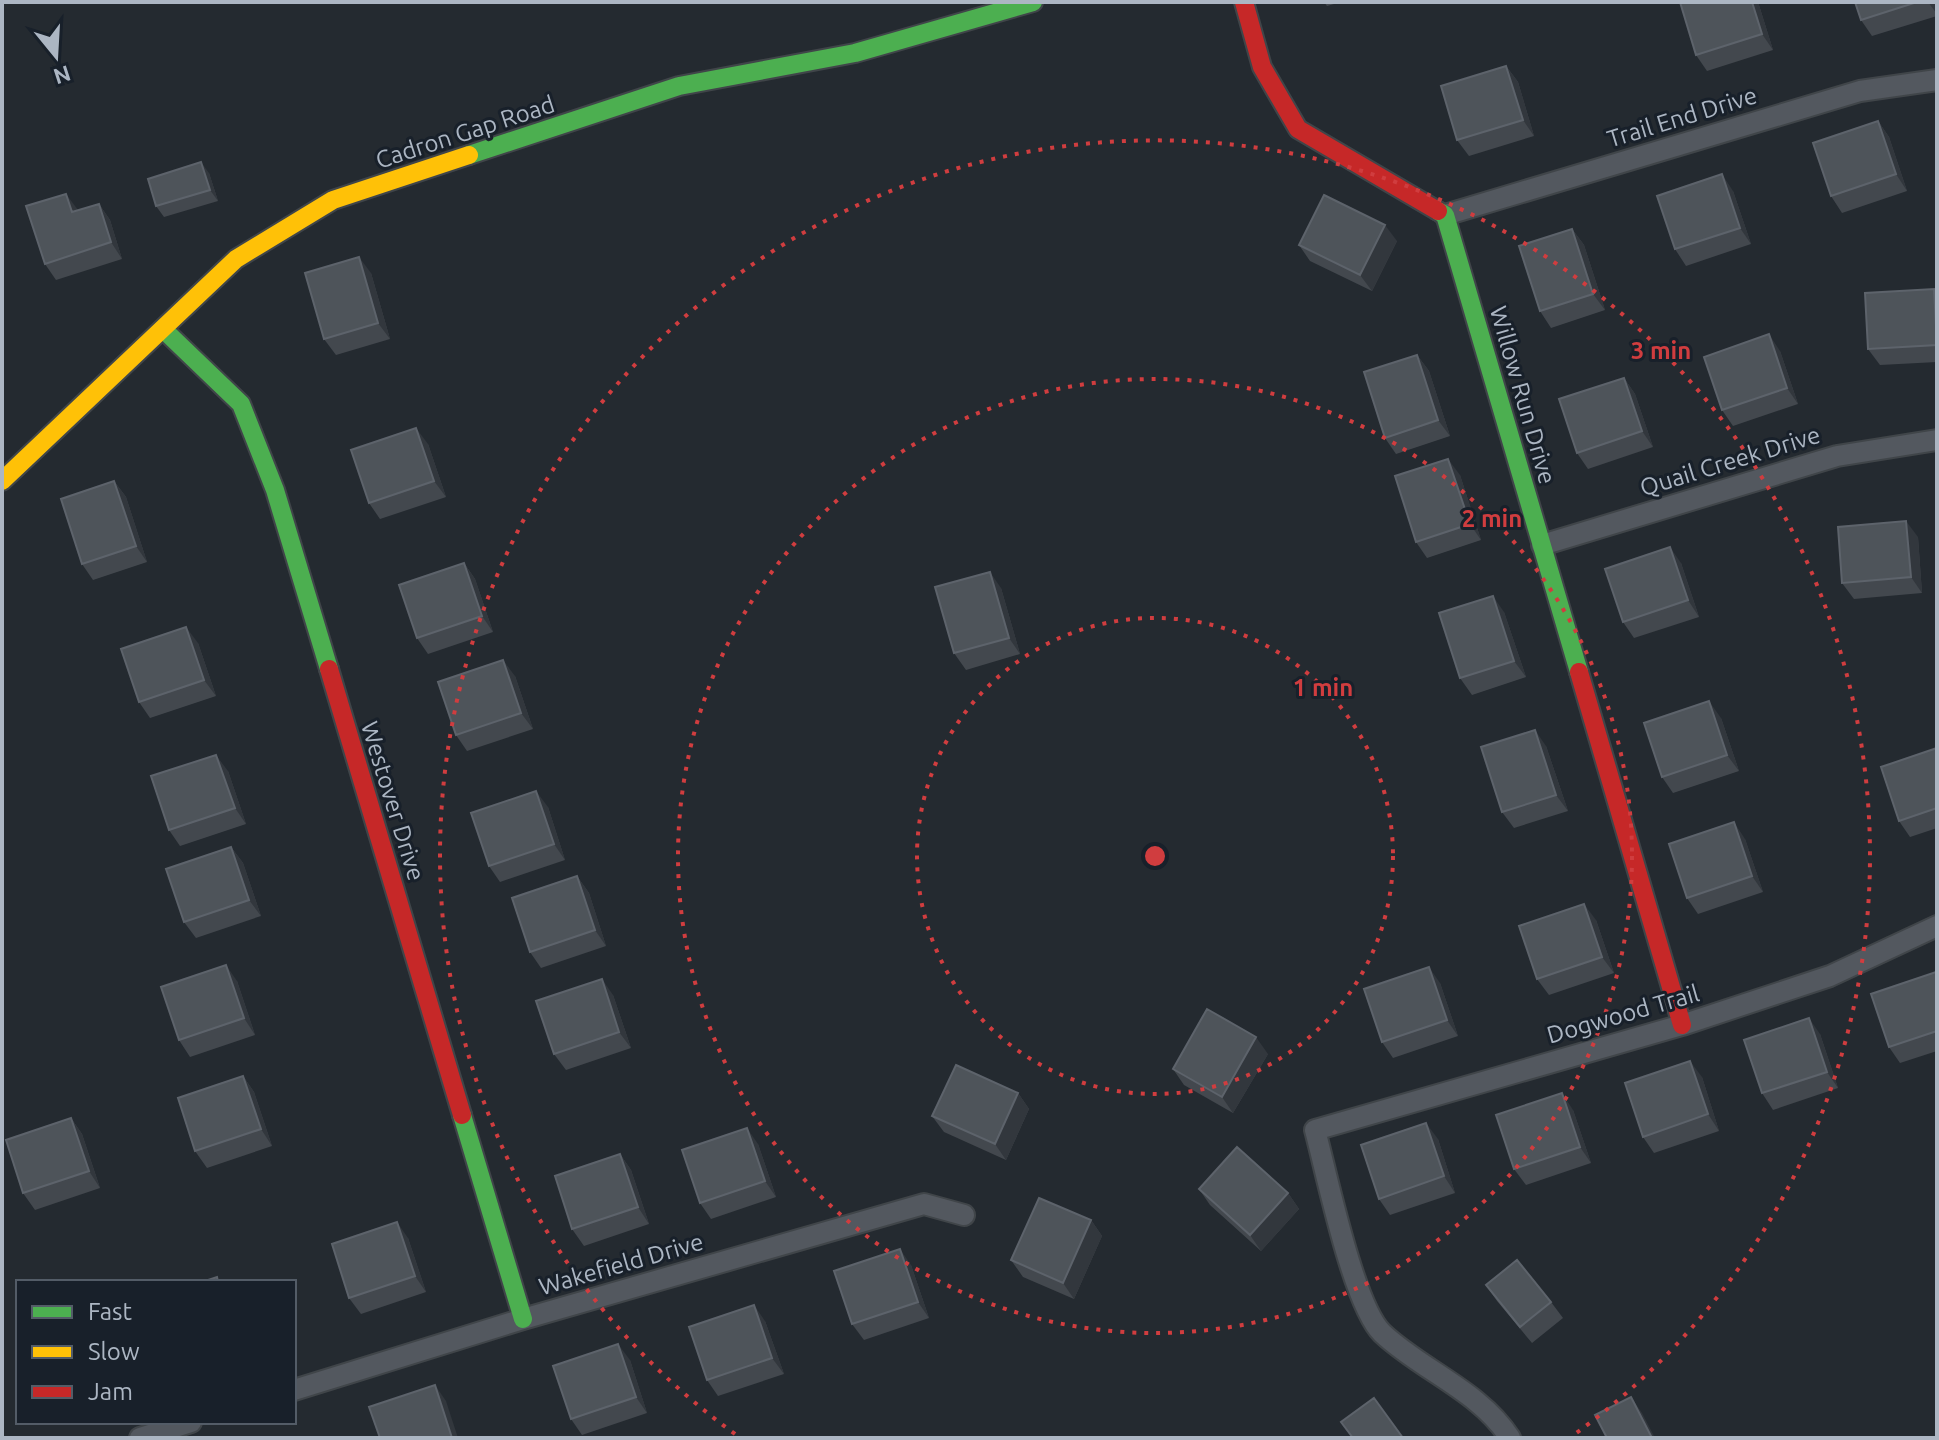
<svg xmlns="http://www.w3.org/2000/svg" width="1939" height="1440" font-family="Ubuntu,sans-serif">
<rect width="100%" height="100%" fill="#242a30"/>
<g fill="none" stroke-linecap="round" stroke-linejoin="round">
<g stroke="#404549" stroke-width="24">
<path id="street" d="M 1445,215 L 1860,91 L 1937,80
M 1542,545 L 1837,456 L 1937,440
M 294,1390 L 523,1319 L 924,1204 L 964,1215
M 140,1438 L 191,1422
M 1510,1438 C 1480,1391 1421,1370 1382,1333 C 1353,1304 1327,1175 1315,1130 L 1682,1025 L 1830,976 L 1937,926"/>
</g>
<g stroke="#404549" stroke-width="22">
<path id="fast" d="M 469,155 L 679,86 L 855,53 L 1033,2
M 1438,211 L 1445,215 L 1579,672
M 163,329 L 241,404 L 275,490 L 329,669
M 462,1115 L 523,1319"/>
</g>
<g stroke="#404549" stroke-width="22">
<path id="slow" d="M 2,481 L 236,259 L 333,200 L 469,155"/>
</g>
<g stroke="#404549" stroke-width="22">
<path id="jam" d="M 1244,2 L 1262,67 L 1298,129 L 1438,211
M 329,669 L 462,1115
M 1579,672 L 1682,1025"/>
</g>
<use href="#street" stroke="#53585f" stroke-width="20"/>
<use href="#fast" stroke="#4caf50" stroke-width="18"/>
<use href="#slow" stroke="#ffc107" stroke-width="18"/>
<use href="#jam" stroke="#c62828" stroke-width="18"/>
</g>
<path fill="#43484e" d="M 1324,2 L 1341,2 L 1327,6 Z
M 1758,2 L 1773,50 L 1707,71 L 1696,55 Z
M 1855,2 L 1934,2 L 1937,16 L 1872,36 L 1861,20 Z
M 1506,66 L 1518,82 L 1534,136 L 1469,156 L 1457,140 Z
M 1878,121 L 1889,137 L 1907,191 L 1842,213 L 1831,196 Z
M 209,173 L 218,201 L 164,217 L 156,206 Z
M 1733,191 L 1751,244 L 1686,266 L 1675,249 Z
M 99,204 L 110,220 L 122,259 L 56,280 L 45,264 L 78,211 Z
M 1572,229 L 1584,245 L 1605,310 L 1551,328 L 1540,311 Z
M 1397,241 L 1372,291 L 1310,261 L 1299,245 Z
M 371,273 L 390,339 L 336,355 L 324,339 Z
M 1934,289 L 1937,293 L 1937,362 L 1880,365 L 1868,349 Z
M 1780,351 L 1798,404 L 1733,426 L 1722,410 Z
M 1417,355 L 1429,371 L 1450,436 L 1396,454 L 1385,438 Z
M 1624,378 L 1635,394 L 1653,447 L 1588,469 L 1577,453 Z
M 428,444 L 446,497 L 380,519 L 369,503 Z
M 1460,475 L 1481,540 L 1427,558 L 1416,542 Z
M 114,481 L 126,497 L 147,562 L 93,580 L 82,564 Z
M 1918,537 L 1922,593 L 1854,599 L 1842,583 Z
M 464,563 L 475,579 L 493,632 L 428,654 L 417,638 Z
M 1681,563 L 1699,617 L 1634,638 L 1623,622 Z
M 1001,588 L 1020,654 L 966,670 L 954,653 Z
M 1504,612 L 1526,677 L 1472,695 L 1460,678 Z
M 198,643 L 216,696 L 150,718 L 139,702 Z
M 515,676 L 533,729 L 467,751 L 456,735 Z
M 1721,718 L 1739,771 L 1673,793 L 1662,777 Z
M 1546,746 L 1568,811 L 1514,828 L 1502,812 Z
M 1937,748 L 1937,828 L 1910,837 L 1899,821 Z
M 228,771 L 246,824 L 180,846 L 169,830 Z
M 548,807 L 565,860 L 500,882 L 489,866 Z
M 1745,839 L 1763,892 L 1698,914 L 1687,898 Z
M 231,847 L 243,863 L 261,916 L 196,938 L 184,922 Z
M 577,876 L 589,893 L 606,946 L 541,968 L 530,952 Z
M 1596,920 L 1614,973 L 1549,995 L 1537,979 Z
M 1936,972 L 1937,973 L 1937,1051 L 1900,1063 L 1889,1047 Z
M 237,981 L 255,1035 L 190,1057 L 179,1040 Z
M 1440,983 L 1458,1036 L 1393,1058 L 1382,1042 Z
M 613,995 L 631,1048 L 566,1070 L 554,1054 Z
M 1820,1034 L 1838,1088 L 1773,1110 L 1762,1093 Z
M 1268,1054 L 1233,1113 L 1184,1085 L 1173,1069 Z
M 243,1076 L 254,1092 L 272,1146 L 207,1168 L 195,1151 Z
M 1702,1077 L 1719,1131 L 1654,1153 L 1643,1137 Z
M 1018,1093 L 1029,1109 L 1006,1160 L 944,1132 L 932,1116 Z
M 1573,1110 L 1591,1163 L 1526,1185 L 1514,1169 Z
M 71,1118 L 82,1134 L 100,1188 L 35,1210 L 23,1193 Z
M 1438,1139 L 1455,1193 L 1390,1215 L 1379,1199 Z
M 758,1144 L 776,1197 L 711,1219 L 700,1203 Z
M 620,1154 L 631,1170 L 649,1224 L 584,1246 L 572,1229 Z
M 1199,1189 L 1288,1193 L 1299,1209 L 1261,1251 L 1210,1205 Z
M 1091,1220 L 1102,1236 L 1074,1299 L 1023,1277 L 1011,1260 Z
M 408,1238 L 426,1292 L 361,1314 L 349,1298 Z
M 911,1265 L 929,1318 L 864,1340 L 852,1324 Z
M 1486,1285 L 1551,1302 L 1563,1318 L 1532,1343 L 1497,1301 Z
M 765,1321 L 784,1374 L 718,1396 L 707,1380 Z
M 630,1360 L 647,1413 L 582,1435 L 571,1419 Z"/>
<path fill="#32373d" d="M 1752,2 L 1758,2 L 1773,50 L 1762,34 Z
M 1928,2 L 1934,2 L 1937,14 Z
M 1506,66 L 1518,82 L 1534,136 L 1523,120 Z
M 1878,121 L 1889,137 L 1907,191 L 1896,174 Z
M 201,162 L 209,173 L 218,201 L 210,190 Z
M 1722,174 L 1733,191 L 1751,244 L 1740,228 Z
M 66,194 L 78,210 L 84,229 L 72,212 Z
M 99,204 L 110,220 L 122,259 L 111,242 Z
M 1385,225 L 1397,241 L 1372,291 L 1360,275 Z
M 1572,229 L 1584,245 L 1605,310 L 1593,294 Z
M 359,257 L 371,273 L 390,339 L 378,323 Z
M 1934,289 L 1937,293 L 1937,344 Z
M 1769,334 L 1780,351 L 1798,404 L 1787,388 Z
M 1417,355 L 1429,371 L 1450,436 L 1438,420 Z
M 1624,378 L 1635,394 L 1653,447 L 1642,431 Z
M 416,428 L 428,444 L 446,497 L 434,481 Z
M 1448,459 L 1460,475 L 1481,540 L 1470,524 Z
M 114,481 L 126,497 L 147,562 L 136,546 Z
M 1906,521 L 1918,537 L 1922,593 L 1911,577 Z
M 1670,547 L 1681,563 L 1699,617 L 1688,600 Z
M 464,563 L 475,579 L 493,632 L 482,616 Z
M 990,572 L 1001,588 L 1020,654 L 1009,638 Z
M 1493,596 L 1504,612 L 1526,677 L 1514,661 Z
M 186,627 L 198,643 L 216,696 L 204,680 Z
M 503,660 L 515,676 L 533,729 L 521,713 Z
M 1709,701 L 1721,718 L 1739,771 L 1727,755 Z
M 1535,730 L 1546,746 L 1568,811 L 1556,795 Z
M 216,755 L 228,771 L 246,824 L 235,808 Z
M 536,791 L 548,807 L 565,860 L 554,844 Z
M 1734,822 L 1745,839 L 1763,892 L 1752,876 Z
M 231,847 L 243,863 L 261,916 L 249,900 Z
M 577,876 L 589,893 L 606,946 L 595,930 Z
M 1584,904 L 1596,920 L 1614,973 L 1602,957 Z
M 226,965 L 237,981 L 255,1035 L 244,1018 Z
M 1429,967 L 1440,983 L 1458,1036 L 1447,1020 Z
M 602,979 L 613,995 L 631,1048 L 619,1032 Z
M 1809,1018 L 1820,1034 L 1838,1088 L 1827,1072 Z
M 1256,1037 L 1268,1054 L 1233,1113 L 1222,1097 Z
M 1690,1061 L 1702,1077 L 1719,1131 L 1708,1114 Z
M 243,1076 L 254,1092 L 272,1146 L 261,1129 Z
M 1018,1093 L 1029,1109 L 1006,1160 L 995,1144 Z
M 1562,1093 L 1573,1110 L 1591,1163 L 1580,1147 Z
M 71,1118 L 82,1134 L 100,1188 L 89,1171 Z
M 1426,1123 L 1438,1139 L 1455,1193 L 1444,1176 Z
M 747,1128 L 758,1144 L 776,1197 L 765,1181 Z
M 620,1154 L 631,1170 L 649,1224 L 638,1207 Z
M 1288,1193 L 1299,1209 L 1261,1251 L 1250,1235 Z
M 1091,1220 L 1102,1236 L 1074,1299 L 1063,1283 Z
M 397,1222 L 408,1238 L 426,1292 L 415,1276 Z
M 900,1249 L 911,1265 L 929,1318 L 918,1302 Z
M 754,1305 L 765,1321 L 784,1374 L 772,1358 Z
M 618,1344 L 630,1360 L 647,1413 L 636,1397 Z
M 435,1385 L 446,1401 L 458,1438 L 452,1438 Z
M 1631,1397 L 1642,1413 L 1655,1438 L 1652,1438 Z"/>
<path fill="#4e545a" stroke="#5d636b" stroke-width="2" d="M 1680,2 L 1752,2 L 1762,34 L 1696,55 Z
M 1855,2 L 1917,2 L 1861,20 Z
M 1506,66 L 1523,120 L 1457,140 L 1441,86 Z
M 1878,121 L 1896,174 L 1831,196 L 1813,143 Z
M 201,162 L 210,190 L 156,206 L 148,179 Z
M 1722,174 L 1740,228 L 1675,249 L 1657,196 Z
M 66,194 L 72,212 L 99,204 L 111,242 L 45,264 L 26,206 Z
M 1324,195 L 1385,225 L 1360,275 L 1299,245 Z
M 1572,229 L 1593,294 L 1540,311 L 1519,246 Z
M 359,257 L 378,323 L 324,339 L 305,273 Z
M 1934,289 L 1937,345 L 1868,349 L 1865,293 Z
M 1769,334 L 1787,388 L 1722,410 L 1704,357 Z
M 1417,355 L 1438,420 L 1385,438 L 1364,372 Z
M 1624,378 L 1642,431 L 1577,453 L 1559,399 Z
M 416,428 L 434,481 L 369,503 L 351,450 Z
M 1448,459 L 1470,524 L 1416,542 L 1395,476 Z
M 114,481 L 136,546 L 82,564 L 61,499 Z
M 1906,521 L 1911,577 L 1842,583 L 1838,527 Z
M 1670,547 L 1688,600 L 1623,622 L 1605,569 Z
M 464,563 L 482,616 L 417,638 L 399,585 Z
M 990,572 L 1009,638 L 954,653 L 935,587 Z
M 1493,596 L 1514,661 L 1460,678 L 1439,613 Z
M 186,627 L 204,680 L 139,702 L 121,649 Z
M 503,660 L 521,713 L 456,735 L 438,682 Z
M 1709,701 L 1727,755 L 1662,777 L 1644,723 Z
M 1535,730 L 1556,795 L 1502,812 L 1481,747 Z
M 1937,748 L 1937,808 L 1899,821 L 1881,767 Z
M 216,755 L 235,808 L 169,830 L 151,776 Z
M 536,791 L 554,844 L 489,866 L 471,813 Z
M 1734,822 L 1752,876 L 1687,898 L 1669,844 Z
M 231,847 L 249,900 L 184,922 L 166,869 Z
M 577,876 L 595,930 L 530,952 L 512,898 Z
M 1584,904 L 1602,957 L 1537,979 L 1519,926 Z
M 226,965 L 244,1018 L 179,1040 L 161,987 Z
M 1429,967 L 1447,1020 L 1382,1042 L 1364,989 Z
M 1936,972 L 1937,975 L 1937,1031 L 1889,1047 L 1871,994 Z
M 602,979 L 619,1032 L 554,1054 L 536,1001 Z
M 1207,1009 L 1256,1037 L 1222,1097 L 1173,1069 Z
M 1809,1018 L 1827,1072 L 1762,1093 L 1744,1040 Z
M 1690,1061 L 1708,1114 L 1643,1137 L 1625,1083 Z
M 956,1065 L 1018,1093 L 995,1144 L 932,1116 Z
M 243,1076 L 261,1129 L 195,1151 L 178,1098 Z
M 1562,1093 L 1580,1147 L 1514,1169 L 1496,1115 Z
M 71,1118 L 89,1171 L 23,1193 L 6,1140 Z
M 1426,1123 L 1444,1176 L 1379,1199 L 1361,1145 Z
M 747,1128 L 765,1181 L 700,1203 L 682,1150 Z
M 1237,1147 L 1288,1193 L 1250,1235 L 1199,1189 Z
M 620,1154 L 638,1207 L 572,1229 L 555,1176 Z
M 1039,1198 L 1091,1220 L 1063,1283 L 1011,1260 Z
M 397,1222 L 415,1276 L 349,1298 L 332,1244 Z
M 900,1249 L 918,1302 L 852,1324 L 834,1271 Z
M 1517,1260 L 1551,1302 L 1520,1327 L 1486,1285 Z
M 217,1277 L 218,1282 L 202,1282 Z
M 754,1305 L 772,1358 L 707,1380 L 689,1327 Z
M 618,1344 L 636,1397 L 571,1419 L 553,1366 Z
M 435,1385 L 452,1438 L 380,1438 L 369,1407 Z
M 1631,1397 L 1652,1438 L 1607,1438 L 1595,1415 Z
M 1374,1398 L 1403,1438 L 1353,1438 L 1341,1422 Z"/>
<g fill="none" stroke="#d03d3f" stroke-width="4" stroke-dasharray="4 8">
<circle cx="1155" cy="856" r="238"/>
<circle cx="1155" cy="856" r="477"/>
<path d="M735 1434A715 715 0 1 1 1575 1434"/>
</g>
<g text-anchor="middle" dominant-baseline="central" stroke-width="6" stroke-linejoin="round" paint-order="stroke">
<g font-size="24" fill="#acb6c3" stroke="#18202a">
<text transform="translate(1682 117) rotate(-17)">Trail End Drive</text>
<text transform="translate(465 132) rotate(-18)">Cadron Gap Road</text>
<text transform="translate(1523 395) rotate(74)">Willow Run Drive</text>
<text transform="translate(1730 461) rotate(-17)">Quail Creek Drive</text>
<text transform="translate(393 801) rotate(73)">Westover Drive</text>
<text transform="translate(1623 1014) rotate(-16)">Dogwood Trail</text>
<text transform="translate(621 1264) rotate(-16)">Wakefield Drive</text>
</g>
</g>
<circle cx="1155" cy="856" r="12" fill="#d03d3f" stroke="#18202a" stroke-width="4"/>
<g font-size="24" text-anchor="middle" font-weight="bold" fill="#d03d3f" stroke="#18202a" stroke-width="6" stroke-linejoin="round" paint-order="stroke">
<text x="1661" y="359">3 min</text>
<text x="1492" y="527">2 min</text>
<text x="1323" y="696">1 min</text>
</g>
<rect width="1939" height="1440" fill="none" stroke="#acb6c3" stroke-width="8"/>
<rect x="16" y="1280" width="280" height="144" fill="#18202a" stroke="#535c67" stroke-width="2"/>
<rect x="32" y="1306" width="40" height="12" fill="#4caf50" stroke="#535c67" stroke-width="2"/>
<text x="88" y="1320" font-size="24" fill="#acb6c3">Fast</text>
<rect x="32" y="1346" width="40" height="12" fill="#ffc107" stroke="#535c67" stroke-width="2"/>
<text x="88" y="1360" font-size="24" fill="#acb6c3">Slow</text>
<rect x="32" y="1386" width="40" height="12" fill="#c62828" stroke="#535c67" stroke-width="2"/>
<text x="88" y="1400" font-size="24" fill="#acb6c3">Jam</text>
<g transform="translate(56 56) rotate(162)" stroke="#18202a" stroke-width="6" paint-order="stroke">
<path d="M0-6L14 30L0 20L-14 30Z" fill="#acb6c3"/>
<text y="-12" font-size="22" font-weight="bold" text-anchor="middle" fill="#acb6c3">N</text>
</g>
</svg>
